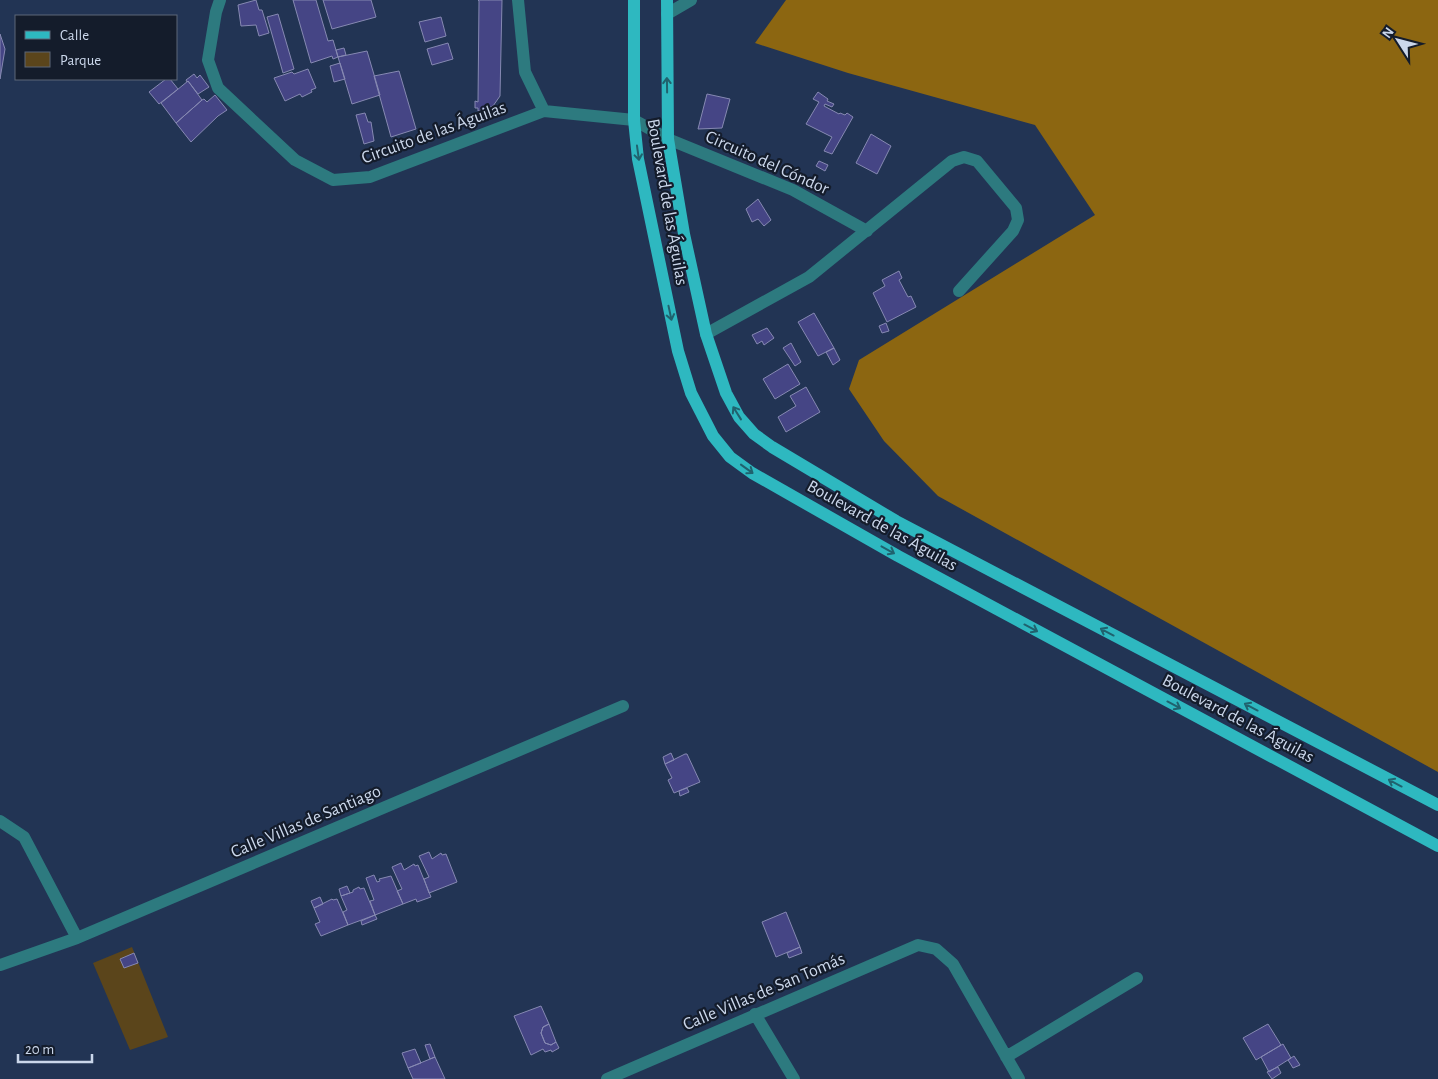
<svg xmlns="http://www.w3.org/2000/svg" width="1438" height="1079" font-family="'Alegreya Sans',sans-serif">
<rect width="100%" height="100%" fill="#223454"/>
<path fill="#5b451b" d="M 132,947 L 168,1037 L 130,1050 L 93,963 Z"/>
<path fill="#8c6611" d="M 786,0 L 1438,0 L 1438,772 L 938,496 L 884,441 L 849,389 L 859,360 L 1095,215 L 1035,125 L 848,73 L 755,43 Z"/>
<path fill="#454585" stroke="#8689b2" d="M 256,0 L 259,10 L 262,10 L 269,33 L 259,36 L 256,25 L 241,26 L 238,5 Z
M 293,0 L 316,0 L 328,41 L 333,40 L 338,57 L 333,59 L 332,56 L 311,63 Z
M 323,0 L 371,0 L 376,17 L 332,29 Z
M 502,0 L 500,96 L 493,106 L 478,111 L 478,108 L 475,108 L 475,101 L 478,102 L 479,1 L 478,0 Z
M 278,14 L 294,69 L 283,73 L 267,17 Z
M 441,17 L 446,36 L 425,42 L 419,22 Z
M 0,34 L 5,49 L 0,79 Z
M 448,43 L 453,59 L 432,65 L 427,49 Z
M 344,48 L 346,55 L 338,57 L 336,50 Z
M 367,51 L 380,95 L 352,104 L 338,57 Z
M 340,63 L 345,79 L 334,82 L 330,66 Z
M 308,69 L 316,88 L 311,90 L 312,92 L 302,97 L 300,94 L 285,101 L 274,78 L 292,72 L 294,74 Z
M 399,71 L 416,129 L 391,137 L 374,76 Z
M 194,74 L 197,78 L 200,75 L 209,87 L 198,94 L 188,81 L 187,82 L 186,80 Z
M 166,79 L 170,79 L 178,89 L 159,104 L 149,92 Z
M 188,81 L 202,100 L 176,123 L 161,103 Z
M 818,92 L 828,99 L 827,101 L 834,104 L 832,107 L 825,104 L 824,106 L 839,114 L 840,113 L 845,115 L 847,113 L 853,117 L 832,154 L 824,151 L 832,137 L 806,124 L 819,102 L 813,99 Z
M 707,94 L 730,99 L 722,128 L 698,129 Z
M 215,95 L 227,110 L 218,116 L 191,142 L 176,123 L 202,100 L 204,99 L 207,102 Z
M 365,113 L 368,122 L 371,122 L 374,141 L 364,144 L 356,115 Z
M 871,134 L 891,146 L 877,174 L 856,163 Z
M 819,161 L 828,165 L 825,171 L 816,166 Z
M 758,199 L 771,220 L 764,226 L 758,219 L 752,222 L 746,209 Z
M 899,271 L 902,278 L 899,280 L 908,297 L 911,296 L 916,307 L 887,322 L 873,293 L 885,286 L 882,280 Z
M 814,313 L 834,348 L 818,356 L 798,322 Z
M 886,323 L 889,331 L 882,333 L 879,326 Z
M 767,328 L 774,338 L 764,345 L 762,341 L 757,344 L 752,335 Z
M 791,343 L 801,362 L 795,366 L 783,348 Z
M 834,348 L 840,360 L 833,365 L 826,352 Z
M 788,364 L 800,384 L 775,399 L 763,379 Z
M 806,387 L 820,412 L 786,432 L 778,417 L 796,406 L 790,396 Z
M 671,753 L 674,760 L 665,764 L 663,757 Z
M 685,754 L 687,754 L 700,782 L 674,793 L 668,780 L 672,778 L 665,764 Z
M 687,788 L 689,792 L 680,796 L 679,791 Z
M 429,852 L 432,859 L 441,853 L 442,855 L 446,854 L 457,882 L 429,893 L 424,879 L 429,877 L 419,856 Z
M 401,863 L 404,870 L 414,864 L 415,866 L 418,865 L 431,897 L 417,902 L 416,899 L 403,904 L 397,891 L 402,889 L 392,867 Z
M 374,875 L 377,882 L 380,881 L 379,879 L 391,876 L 403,904 L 375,915 L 370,901 L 374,900 L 366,878 Z
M 347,886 L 350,893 L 341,896 L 339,889 Z
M 359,887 L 360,889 L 364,888 L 375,915 L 348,925 L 343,912 L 347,910 L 341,896 L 353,892 L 353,890 Z
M 320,897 L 323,904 L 314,908 L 311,901 Z
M 332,899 L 333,900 L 337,899 L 348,925 L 321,936 L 315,924 L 320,922 L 314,908 Z
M 786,912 L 800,947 L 776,957 L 762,922 Z
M 375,915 L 377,919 L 362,925 L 361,921 Z
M 800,947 L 802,953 L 789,958 L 787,953 Z
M 134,953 L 138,963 L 124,968 L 120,959 Z
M 541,1006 L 549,1024 L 543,1027 L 541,1033 L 545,1043 L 551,1045 L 556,1042 L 559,1048 L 552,1052 L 551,1050 L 545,1052 L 543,1049 L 531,1055 L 514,1016 Z
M 549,1024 L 556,1042 L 551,1045 L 545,1043 L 541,1033 L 543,1027 Z
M 1268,1024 L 1281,1045 L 1256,1060 L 1243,1038 Z
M 430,1044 L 435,1057 L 430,1059 L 425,1045 Z
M 1283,1044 L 1291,1058 L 1269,1072 L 1261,1057 Z
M 415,1049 L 421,1063 L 408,1068 L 402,1053 Z
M 1294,1056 L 1300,1065 L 1293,1068 L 1288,1060 Z
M 435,1057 L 445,1079 L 413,1079 L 408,1068 Z
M 1278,1067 L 1281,1073 L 1272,1079 L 1267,1072 Z"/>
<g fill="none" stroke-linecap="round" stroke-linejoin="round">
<path stroke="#2d7a7f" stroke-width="12" d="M 220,0 L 216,12 L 208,60 L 218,88 L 295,160 L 333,180 L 370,177 L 544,111 L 634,120 L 668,139 L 793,190 L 867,231
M 518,0 L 525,72 L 544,111
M 667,14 L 691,0
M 706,334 L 809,277 L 952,161 L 964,157 L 977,161 L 1016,208 L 1018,220 L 1013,231 L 959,291
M 0,821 L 24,837 L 77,938
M 0,965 L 77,938 L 623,706
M 755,1014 L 794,1079
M 1006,1057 L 1137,978
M 607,1079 L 918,945 L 936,949 L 953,964 L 1019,1079"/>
<path stroke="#2eb8c0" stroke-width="12" d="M 634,0 L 634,120 L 638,159 L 678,351 L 691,393 L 713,436 L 730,457 L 752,473 L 898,556 L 1438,846
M 667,0 L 668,139 L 684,234 L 706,334 L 726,393 L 739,417 L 754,434 L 772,447 L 896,521 L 1438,805"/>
</g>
<defs><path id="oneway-shaft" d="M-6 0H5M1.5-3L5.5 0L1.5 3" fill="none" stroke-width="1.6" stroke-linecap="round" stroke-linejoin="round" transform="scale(1.25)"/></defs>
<g stroke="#20626e">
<use href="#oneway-shaft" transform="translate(667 85) rotate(-91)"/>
<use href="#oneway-shaft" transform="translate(638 153) rotate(82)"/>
<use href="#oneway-shaft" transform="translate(670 313) rotate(78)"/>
<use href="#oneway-shaft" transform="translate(737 413) rotate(-122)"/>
<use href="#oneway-shaft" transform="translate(747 469) rotate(36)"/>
<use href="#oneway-shaft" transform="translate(888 550) rotate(29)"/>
<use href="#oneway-shaft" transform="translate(1031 628) rotate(28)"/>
<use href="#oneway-shaft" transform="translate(1107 632) rotate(-152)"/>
<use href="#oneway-shaft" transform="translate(1174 705) rotate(28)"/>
<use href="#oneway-shaft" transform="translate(1251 707) rotate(-152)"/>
<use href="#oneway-shaft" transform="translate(1395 783) rotate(-152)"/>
</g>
<g text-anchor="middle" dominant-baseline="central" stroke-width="4.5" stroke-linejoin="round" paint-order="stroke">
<g font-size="18" fill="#cbd7eb" stroke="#141c2b">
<text transform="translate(434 133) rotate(-20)">Circuito de las Águilas</text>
<text transform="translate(767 163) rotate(24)">Circuito del Cóndor</text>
<text transform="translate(667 202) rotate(80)">Boulevard de las Águilas</text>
<text transform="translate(882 526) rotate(29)">Boulevard de las Águilas</text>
<text transform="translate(1238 719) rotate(28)">Boulevard de las Águilas</text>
<text transform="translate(306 822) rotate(-23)">Calle Villas de Santiago</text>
<text transform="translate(764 992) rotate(-23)">Calle Villas de San Tomás</text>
</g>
</g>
<rect x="15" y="15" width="162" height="65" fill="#141c2b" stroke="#5d6778"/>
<rect x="25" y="31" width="25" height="8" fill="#2eb8c0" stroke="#5d6778"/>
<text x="60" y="40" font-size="15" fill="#cbd7eb">Calle</text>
<rect x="25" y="52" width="25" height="15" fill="#5b451b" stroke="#5d6778"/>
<text x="60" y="65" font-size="15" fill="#cbd7eb">Parque</text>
<g transform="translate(1398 40) rotate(306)" stroke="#141c2b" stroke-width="4" paint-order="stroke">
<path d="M0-4L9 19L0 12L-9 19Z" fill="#cbd7eb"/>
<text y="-8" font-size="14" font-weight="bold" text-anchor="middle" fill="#cbd7eb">N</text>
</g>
<path d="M18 1054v8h74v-8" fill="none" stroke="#cbd7eb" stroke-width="2.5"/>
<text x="25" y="1054" font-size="15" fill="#cbd7eb" stroke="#141c2b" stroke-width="4" paint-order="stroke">20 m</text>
</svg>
